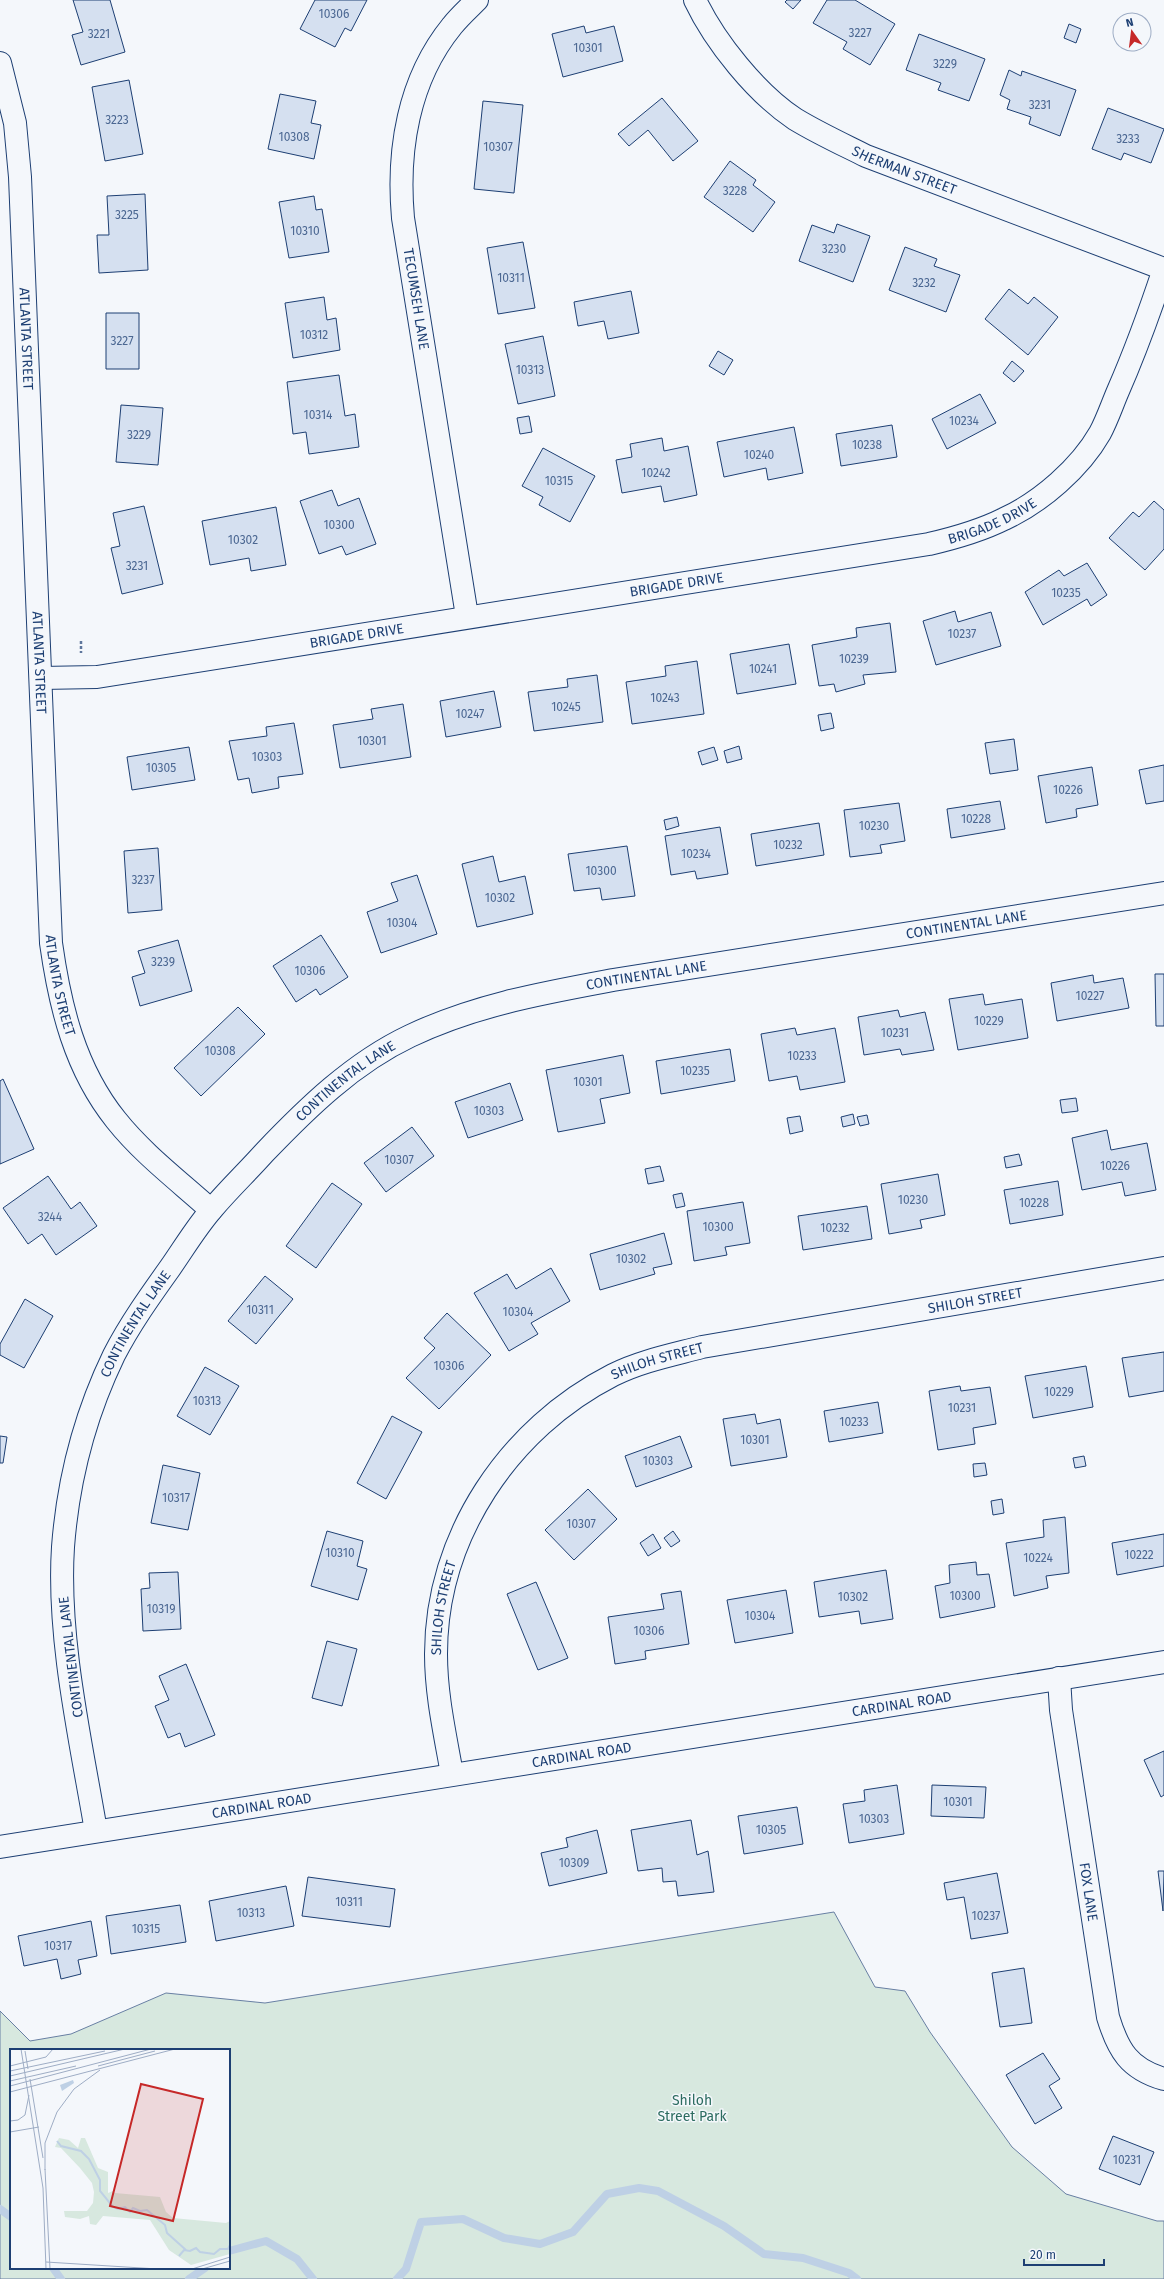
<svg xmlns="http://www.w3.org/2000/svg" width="1164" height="2279" font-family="'Fira Sans',sans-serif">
<rect width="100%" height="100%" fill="#f4f7fb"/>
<path fill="#d7e8df" stroke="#687fa3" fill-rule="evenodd" d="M 834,1912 L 875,1987 L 905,1991 L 930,2032 L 1012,2147 L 1066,2194 L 1157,2221 L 1164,2221 L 1164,2279 L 0,2279 L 0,2011 L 30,2041 L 71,2034 L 166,1993 L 265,2003 ZM 11,2050 L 229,2050 L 229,2268 L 11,2268 Z"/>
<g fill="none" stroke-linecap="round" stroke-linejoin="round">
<path stroke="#bed0e5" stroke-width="8" d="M 0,2209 L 11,2217
M 229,2251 L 266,2241 L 297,2259 L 313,2279
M 53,2268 L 61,2279
M 189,2279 L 205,2268
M 397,2279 L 406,2269 L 421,2222 L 463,2219 L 504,2238 L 540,2244 L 573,2232 L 607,2194 L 639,2188 L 658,2191 L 724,2226 L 764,2254 L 803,2258 L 849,2273 L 857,2279"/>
</g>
<path fill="#d5e0f0" stroke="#1d3f73" d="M 73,0 L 110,0 L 125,52 L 81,65 L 72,35 L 83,32 Z
M 315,0 L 367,0 L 351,31 L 345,28 L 335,47 L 300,29 Z
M 787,0 L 801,0 L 793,9 L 785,2 Z
M 827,0 L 855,0 L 895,24 L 870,65 L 843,49 L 847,42 L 813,23 Z
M 1069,24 L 1081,29 L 1076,43 L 1064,38 Z
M 584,26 L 586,33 L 614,26 L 623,61 L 563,77 L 552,34 Z
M 919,34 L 985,59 L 969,101 L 938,90 L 941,83 L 906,70 Z
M 1009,70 L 1021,76 L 1022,71 L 1076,90 L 1060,136 L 1029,124 L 1031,117 L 1007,109 L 1010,100 L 1000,95 Z
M 129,80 L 143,154 L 105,161 L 92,87 Z
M 280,94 L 316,101 L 311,123 L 321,125 L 314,159 L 268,149 Z
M 662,98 L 698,141 L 673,161 L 648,130 L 629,146 L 618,134 Z
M 483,101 L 523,105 L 514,193 L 474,189 Z
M 1108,108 L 1164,129 L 1151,163 L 1124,153 L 1121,160 L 1092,149 Z
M 730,161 L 756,180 L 753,185 L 775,202 L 753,232 L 704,197 Z
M 145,194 L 148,270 L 99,273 L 97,235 L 109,235 L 107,196 Z
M 314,196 L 316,210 L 322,209 L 329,252 L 289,258 L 279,202 Z
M 837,224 L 870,236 L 853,282 L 799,261 L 812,225 L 834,233 Z
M 523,242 L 535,308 L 498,314 L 487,248 Z
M 905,247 L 937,259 L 934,266 L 960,275 L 946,312 L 889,290 Z
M 1009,289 L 1028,304 L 1034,297 L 1058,317 L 1028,355 L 985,319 Z
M 631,291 L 639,333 L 608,339 L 604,321 L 578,326 L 574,302 Z
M 324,297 L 327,320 L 336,318 L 340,350 L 293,358 L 285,303 Z
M 106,313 L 139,313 L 139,369 L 106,369 Z
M 543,336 L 555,396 L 518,404 L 505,344 Z
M 718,351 L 733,360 L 724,375 L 709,366 Z
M 1012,361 L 1024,371 L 1014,382 L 1003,373 Z
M 339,375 L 345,416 L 355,414 L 359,447 L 309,454 L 306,432 L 293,434 L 287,382 Z
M 980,394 L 996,423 L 947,449 L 932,419 Z
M 121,405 L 163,408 L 158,465 L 116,462 Z
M 529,416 L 532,432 L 520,434 L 517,418 Z
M 892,425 L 897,457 L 841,466 L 836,434 Z
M 794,427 L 803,473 L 768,480 L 766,468 L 724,477 L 717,442 Z
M 662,438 L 664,451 L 688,446 L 697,495 L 664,502 L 661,486 L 622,493 L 616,460 L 632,457 L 630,444 Z
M 543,448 L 595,476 L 570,522 L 539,505 L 543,497 L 522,486 Z
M 332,490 L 338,506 L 359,498 L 376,544 L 346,555 L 342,546 L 319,554 L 300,501 Z
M 1154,501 L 1164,510 L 1164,549 L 1145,570 L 1109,538 L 1133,512 L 1139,517 Z
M 144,506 L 163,584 L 122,594 L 111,548 L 120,546 L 113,513 Z
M 276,507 L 286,565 L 251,571 L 249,558 L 210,565 L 202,521 Z
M 1087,563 L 1107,595 L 1091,606 L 1087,599 L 1043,625 L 1025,592 L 1059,570 L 1064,576 Z
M 955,611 L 958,622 L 991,612 L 1001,646 L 936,665 L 923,621 Z
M 890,623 L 896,672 L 863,675 L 865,684 L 836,692 L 834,684 L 819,686 L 812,645 L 857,637 L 856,628 Z
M 789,644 L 796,684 L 737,694 L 730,654 Z
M 697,661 L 704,714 L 632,724 L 626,682 L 666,676 L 665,666 Z
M 597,675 L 603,722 L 534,731 L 528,692 L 568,687 L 567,679 Z
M 494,691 L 501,727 L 446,737 L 440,701 Z
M 403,704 L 411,757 L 340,768 L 333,725 L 373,719 L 371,709 Z
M 831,713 L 834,728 L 821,731 L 818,715 Z
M 294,723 L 303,774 L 278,777 L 279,788 L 252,793 L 249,778 L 238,780 L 229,741 L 267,736 L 266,727 Z
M 1014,739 L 1018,770 L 990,774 L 985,743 Z
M 739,746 L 742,759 L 727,763 L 724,751 Z
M 189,747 L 195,780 L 132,790 L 127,757 Z
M 714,747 L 718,760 L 702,765 L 698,752 Z
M 1164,765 L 1164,801 L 1146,804 L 1139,770 Z
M 1092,767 L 1098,805 L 1076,809 L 1077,817 L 1046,823 L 1038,776 Z
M 1000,801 L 1005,829 L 951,838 L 947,809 Z
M 899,803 L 905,841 L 880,845 L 882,853 L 850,857 L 844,810 Z
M 677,817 L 679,826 L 666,830 L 664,820 Z
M 819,823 L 824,855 L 756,866 L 751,834 Z
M 720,827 L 728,874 L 697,879 L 695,871 L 671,875 L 665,836 Z
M 627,846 L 635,896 L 602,900 L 600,888 L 574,891 L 568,854 Z
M 158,848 L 162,910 L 128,913 L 124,851 Z
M 493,856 L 499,882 L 525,876 L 533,914 L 477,927 L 462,864 Z
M 417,875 L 437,934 L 381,953 L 367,912 L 398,901 L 391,883 Z
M 321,935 L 348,977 L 320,995 L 316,989 L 296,1002 L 273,966 Z
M 178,940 L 192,991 L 140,1006 L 132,977 L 145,973 L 138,951 Z
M 1155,974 L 1164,974 L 1164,1026 L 1156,1026 Z
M 1093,975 L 1094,983 L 1123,978 L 1129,1008 L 1057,1021 L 1051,983 Z
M 983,994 L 985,1005 L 1022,999 L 1028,1038 L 958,1050 L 949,999 Z
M 238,1007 L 265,1034 L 201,1096 L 174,1068 Z
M 898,1010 L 900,1017 L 925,1012 L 934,1050 L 902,1055 L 900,1049 L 864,1055 L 858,1017 Z
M 795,1028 L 797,1035 L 835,1028 L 845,1082 L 800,1090 L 797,1076 L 769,1081 L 761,1034 Z
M 730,1049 L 735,1081 L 661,1094 L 656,1061 Z
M 623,1055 L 630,1093 L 600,1099 L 605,1123 L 558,1132 L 546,1070 Z
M 3,1079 L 34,1149 L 0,1164 L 0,1081 Z
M 510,1083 L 523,1120 L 468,1138 L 455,1102 Z
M 1076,1098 L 1078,1111 L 1062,1113 L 1060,1100 Z
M 853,1114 L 855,1124 L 843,1127 L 841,1117 Z
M 867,1115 L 869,1124 L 860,1126 L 857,1117 Z
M 800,1116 L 803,1131 L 790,1134 L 787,1118 Z
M 412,1127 L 434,1156 L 386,1192 L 364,1163 Z
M 1107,1130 L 1111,1150 L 1147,1143 L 1156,1190 L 1125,1196 L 1122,1182 L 1082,1190 L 1072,1138 Z
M 1019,1154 L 1022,1165 L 1006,1168 L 1004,1157 Z
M 660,1166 L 664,1181 L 648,1184 L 645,1169 Z
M 938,1174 L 945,1215 L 920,1220 L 922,1228 L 889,1234 L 881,1184 Z
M 48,1176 L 71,1209 L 80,1202 L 97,1226 L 56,1255 L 42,1234 L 28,1244 L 3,1208 Z
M 1058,1181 L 1063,1215 L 1010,1224 L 1004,1190 Z
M 332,1183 L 362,1204 L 316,1268 L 286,1246 Z
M 682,1193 L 685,1206 L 676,1208 L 673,1195 Z
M 743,1202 L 750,1243 L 725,1247 L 727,1255 L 694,1261 L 687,1211 Z
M 867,1206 L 872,1239 L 803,1250 L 798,1216 Z
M 664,1233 L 672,1264 L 653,1268 L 655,1274 L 600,1290 L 590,1254 Z
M 551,1268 L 570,1301 L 531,1323 L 538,1334 L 509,1351 L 474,1293 L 507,1274 L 516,1289 Z
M 265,1276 L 293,1299 L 256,1344 L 228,1321 Z
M 25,1299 L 53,1316 L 24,1368 L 0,1355 L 0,1344 Z
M 447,1313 L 491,1355 L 439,1409 L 406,1378 L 435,1348 L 424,1338 Z
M 1164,1352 L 1164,1391 L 1129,1397 L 1122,1358 Z
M 1086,1366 L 1093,1407 L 1033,1418 L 1025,1376 Z
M 205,1367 L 239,1386 L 210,1435 L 177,1416 Z
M 960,1386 L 961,1391 L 990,1387 L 996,1424 L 973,1428 L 975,1444 L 938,1450 L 929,1391 Z
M 878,1402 L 883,1433 L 829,1442 L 824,1411 Z
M 755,1414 L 757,1424 L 780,1419 L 787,1457 L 731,1466 L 723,1419 Z
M 392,1416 L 422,1432 L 386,1499 L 357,1483 Z
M 0,1436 L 7,1437 L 3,1463 L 0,1463 Z
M 680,1436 L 692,1467 L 636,1487 L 625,1456 Z
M 1084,1456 L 1086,1466 L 1075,1468 L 1073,1458 Z
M 985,1463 L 987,1475 L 974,1477 L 973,1464 Z
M 163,1465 L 200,1473 L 188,1530 L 151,1523 Z
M 588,1489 L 617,1519 L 574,1560 L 545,1530 Z
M 1002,1499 L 1004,1513 L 993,1515 L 991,1501 Z
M 1065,1517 L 1069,1573 L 1046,1576 L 1048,1588 L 1014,1596 L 1006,1543 L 1044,1537 L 1043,1520 Z
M 327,1531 L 363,1541 L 357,1566 L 367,1569 L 358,1600 L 311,1586 Z
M 673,1531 L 680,1541 L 671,1547 L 664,1538 Z
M 653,1534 L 661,1548 L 648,1556 L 640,1543 Z
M 1164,1534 L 1164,1566 L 1117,1575 L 1112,1543 Z
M 976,1562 L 977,1575 L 989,1574 L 995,1607 L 940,1618 L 935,1586 L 950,1583 L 949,1565 Z
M 886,1570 L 893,1619 L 861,1624 L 859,1611 L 819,1617 L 814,1582 Z
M 178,1572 L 181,1629 L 143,1631 L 141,1589 L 150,1588 L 149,1573 Z
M 536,1582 L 568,1658 L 538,1670 L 507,1594 Z
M 786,1590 L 793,1633 L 735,1643 L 727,1600 Z
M 681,1591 L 689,1644 L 645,1651 L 646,1659 L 615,1664 L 608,1617 L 664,1609 L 661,1594 Z
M 327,1641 L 357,1649 L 342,1706 L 312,1698 Z
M 186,1664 L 215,1735 L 185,1747 L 180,1733 L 168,1738 L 155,1706 L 169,1700 L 159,1676 Z
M 1164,1751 L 1164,1795 L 1161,1797 L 1144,1760 Z
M 897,1785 L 904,1834 L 849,1843 L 843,1804 L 865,1801 L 864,1790 Z
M 932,1785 L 986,1787 L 984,1818 L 931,1816 Z
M 797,1807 L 803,1844 L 744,1854 L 738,1816 Z
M 691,1820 L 697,1855 L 708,1851 L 714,1892 L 678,1896 L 676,1881 L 663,1882 L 662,1868 L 638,1871 L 631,1830 Z
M 597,1830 L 607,1873 L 549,1886 L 541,1853 L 568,1847 L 566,1838 Z
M 1158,1871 L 1164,1871 L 1163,1911 Z
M 997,1873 L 1008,1933 L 971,1939 L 964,1897 L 947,1900 L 944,1883 Z
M 308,1877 L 395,1889 L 390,1927 L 302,1916 Z
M 286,1886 L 294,1926 L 216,1941 L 209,1901 Z
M 180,1905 L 186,1942 L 111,1954 L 106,1916 Z
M 91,1921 L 97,1956 L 78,1960 L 81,1974 L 61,1979 L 57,1959 L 24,1966 L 18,1936 Z
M 1024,1968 L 1032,2023 L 1000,2027 L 992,1973 Z
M 1043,2053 L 1060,2079 L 1049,2086 L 1062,2108 L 1035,2124 L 1006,2075 Z
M 1113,2136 L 1154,2152 L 1140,2185 L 1099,2169 Z"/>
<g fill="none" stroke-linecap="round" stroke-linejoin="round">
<g stroke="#1d3f73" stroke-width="24">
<g id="minor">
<path id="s1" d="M 695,0 C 715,42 756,93 795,119 C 818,133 842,144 866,156 L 1164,269"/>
<path id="s2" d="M 0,63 L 15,123 L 20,177 L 51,943 C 60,1007 75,1069 116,1120 C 143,1154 179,1181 211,1210"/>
<path d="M 467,616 L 403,218 C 397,151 408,80 452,26 C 459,17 469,8 477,0"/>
<path id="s3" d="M 41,678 L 97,677 L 929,544 C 955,538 980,531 1004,519 C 1041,502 1080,468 1100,433 C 1107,420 1112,405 1118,391 C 1136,350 1150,311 1164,269"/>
<path id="s4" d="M 1059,1678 L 1061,1710 L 1108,2017 C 1118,2050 1129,2069 1164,2079"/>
<path id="s5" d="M 452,1774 C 445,1734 436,1695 436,1654 C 436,1536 509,1428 613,1375 C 641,1361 672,1355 702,1347 L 1164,1268"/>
<path id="s6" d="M 96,1831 C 81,1742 57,1638 63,1547 C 68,1481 85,1415 114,1355 C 130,1324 150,1296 170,1268 C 184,1248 197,1226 213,1208 C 229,1189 247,1172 264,1153 C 307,1108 353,1063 410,1036 C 475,1005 543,993 613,980 L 1164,893"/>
<path id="s7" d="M 0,1847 L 1164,1662"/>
</g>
</g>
<path stroke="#5e769c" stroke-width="2.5" stroke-dasharray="3 2" stroke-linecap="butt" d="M 81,641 L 81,653"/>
<use href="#minor" stroke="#f4f7fb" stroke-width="22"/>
</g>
<g text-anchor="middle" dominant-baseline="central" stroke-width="3" stroke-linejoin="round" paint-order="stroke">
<g font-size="12" fill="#4b6792">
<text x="334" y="14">10306</text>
<text x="860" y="33">3227</text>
<text x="99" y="34">3221</text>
<text x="588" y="48">10301</text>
<text x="945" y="64">3229</text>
<text x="1040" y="105">3231</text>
<text x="117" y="120">3223</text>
<text x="294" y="137">10308</text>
<text x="1128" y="139">3233</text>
<text x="498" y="147">10307</text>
<text x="735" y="191">3228</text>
<text x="127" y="215">3225</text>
<text x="305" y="231">10310</text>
<text x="834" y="249">3230</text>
<text x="511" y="278">10311</text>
<text x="924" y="283">3232</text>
<text x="314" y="335">10312</text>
<text x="122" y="341">3227</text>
<text x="530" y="370">10313</text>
<text x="318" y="415">10314</text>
<text x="964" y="421">10234</text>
<text x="139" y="435">3229</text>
<text x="867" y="445">10238</text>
<text x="759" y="455">10240</text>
<text x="656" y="473">10242</text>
<text x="559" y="481">10315</text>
<text x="339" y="525">10300</text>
<text x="243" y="540">10302</text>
<text x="137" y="566">3231</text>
<text x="1066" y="593">10235</text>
<text x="962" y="634">10237</text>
<text x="854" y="659">10239</text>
<text x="763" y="669">10241</text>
<text x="665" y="698">10243</text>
<text x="566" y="707">10245</text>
<text x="470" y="714">10247</text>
<text x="372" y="741">10301</text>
<text x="267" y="757">10303</text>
<text x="161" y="768">10305</text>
<text x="1068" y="790">10226</text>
<text x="976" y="819">10228</text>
<text x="874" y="826">10230</text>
<text x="788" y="845">10232</text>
<text x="696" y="854">10234</text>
<text x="601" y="871">10300</text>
<text x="143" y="880">3237</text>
<text x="500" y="898">10302</text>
<text x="402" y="923">10304</text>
<text x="163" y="962">3239</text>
<text x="310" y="971">10306</text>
<text x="1090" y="996">10227</text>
<text x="989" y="1021">10229</text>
<text x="895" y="1033">10231</text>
<text x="220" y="1051">10308</text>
<text x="802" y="1056">10233</text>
<text x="695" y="1071">10235</text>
<text x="588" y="1082">10301</text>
<text x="489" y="1111">10303</text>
<text x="399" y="1160">10307</text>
<text x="1115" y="1166">10226</text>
<text x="913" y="1200">10230</text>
<text x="1034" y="1203">10228</text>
<text x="50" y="1217">3244</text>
<text x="718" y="1227">10300</text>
<text x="835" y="1228">10232</text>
<text x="631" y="1259">10302</text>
<text x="260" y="1310">10311</text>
<text x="518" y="1312">10304</text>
<text x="449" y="1366">10306</text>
<text x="1059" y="1392">10229</text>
<text x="207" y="1401">10313</text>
<text x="962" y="1408">10231</text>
<text x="854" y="1422">10233</text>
<text x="755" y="1440">10301</text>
<text x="658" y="1461">10303</text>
<text x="176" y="1498">10317</text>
<text x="581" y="1524">10307</text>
<text x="340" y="1553">10310</text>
<text x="1139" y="1555">10222</text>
<text x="1038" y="1558">10224</text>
<text x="965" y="1596">10300</text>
<text x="853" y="1597">10302</text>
<text x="161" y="1609">10319</text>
<text x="760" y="1616">10304</text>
<text x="649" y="1631">10306</text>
<text x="958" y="1802">10301</text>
<text x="874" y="1819">10303</text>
<text x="771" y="1830">10305</text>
<text x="574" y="1863">10309</text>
<text x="349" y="1902">10311</text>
<text x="251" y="1913">10313</text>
<text x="986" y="1916">10237</text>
<text x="146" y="1929">10315</text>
<text x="58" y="1946">10317</text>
<text x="1127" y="2160">10231</text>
</g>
<g font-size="14" fill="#1d3f73" stroke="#f4f7fb">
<text stroke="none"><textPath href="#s1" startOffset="278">SHERMAN STREET</textPath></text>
<text transform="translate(416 299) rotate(81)">TECUMSEH LANE</text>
<text stroke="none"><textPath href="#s2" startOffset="278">ATLANTA STREET</textPath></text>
<text stroke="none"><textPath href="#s3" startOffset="966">BRIGADE DRIVE</textPath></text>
<text stroke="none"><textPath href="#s3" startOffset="643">BRIGADE DRIVE</textPath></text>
<text stroke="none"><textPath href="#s3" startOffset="319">BRIGADE DRIVE</textPath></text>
<text stroke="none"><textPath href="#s2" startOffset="602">ATLANTA STREET</textPath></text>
<text stroke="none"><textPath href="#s6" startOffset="1496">CONTINENTAL LANE</textPath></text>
<text stroke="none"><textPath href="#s6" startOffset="1172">CONTINENTAL LANE</textPath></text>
<text stroke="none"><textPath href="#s2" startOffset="926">ATLANTA STREET</textPath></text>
<text stroke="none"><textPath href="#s6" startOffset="848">CONTINENTAL LANE</textPath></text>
<text stroke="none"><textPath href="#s5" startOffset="839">SHILOH STREET</textPath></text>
<text stroke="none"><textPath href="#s6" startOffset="524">CONTINENTAL LANE</textPath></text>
<text stroke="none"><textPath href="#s5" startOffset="515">SHILOH STREET</textPath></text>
<text stroke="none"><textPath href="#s5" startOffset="168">SHILOH STREET</textPath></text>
<text transform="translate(71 1657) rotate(-97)">CONTINENTAL LANE</text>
<text stroke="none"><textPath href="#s7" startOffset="913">CARDINAL ROAD</textPath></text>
<text stroke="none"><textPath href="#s7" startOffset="589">CARDINAL ROAD</textPath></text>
<text stroke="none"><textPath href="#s7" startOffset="265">CARDINAL ROAD</textPath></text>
<text stroke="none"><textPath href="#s4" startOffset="216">FOX LANE</textPath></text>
</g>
<g font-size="14" fill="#2c6c60" stroke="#f4f7fb">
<text x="692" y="2100">Shiloh<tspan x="692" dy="16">Street Park</tspan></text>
</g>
</g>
<g transform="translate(10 2049)">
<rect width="220" height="220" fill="#f4f7fb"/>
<path d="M 49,89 L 59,91 L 68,99 L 71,89 L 75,89 L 88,119 L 98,123 L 98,144 L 103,142 L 105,144 L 150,148 L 156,163 L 163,169 L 216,174 L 220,172 L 220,205 L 181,216 L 159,201 L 140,171 L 93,167 L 86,176 L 80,175 L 79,167 L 70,170 L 55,168 L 54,162 L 77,162 L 83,154 L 84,143 L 82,134 L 70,119 L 51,99 L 45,98 Z" fill="#d7e8df"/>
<path d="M 63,31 L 64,34 L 52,42 L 50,36 Z" fill="#bed0e5"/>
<path fill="none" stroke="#bed0e5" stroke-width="2" d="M 47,92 L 51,97 L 71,102 L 79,110 L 90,131 L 90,142 L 103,158 L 108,160 L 115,158 L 120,163 L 123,159 L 130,162 L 137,161 L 155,176 L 157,184 L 176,201M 169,207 L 174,201 L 180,202 L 186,199 L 190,203 L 204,205 L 210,200 L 218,200 L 220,196"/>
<path fill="none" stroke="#9eadc5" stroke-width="1" d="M 11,0 L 33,139 L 36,220M 15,2 L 18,20M 0,17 L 36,8 L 43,0M 88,17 L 145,2M 0,22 L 95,2M 0,27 L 115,0M 20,30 L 33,109M 0,32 L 66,17M 0,37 L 141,0M 0,43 L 165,0M 0,72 L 8,71 L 15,66 L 19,46M 0,83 L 29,78M 35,120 L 40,220M 35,121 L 35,94 L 47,63 L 64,40 L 90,21M 36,213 L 148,220M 182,220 L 220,208M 192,220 L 220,212"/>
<path fill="#c62828" fill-opacity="0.15" stroke="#c62828" stroke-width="2" d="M 131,35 L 193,50 L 163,172 L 100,157 Z"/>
<rect width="220" height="220" fill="none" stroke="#1d3f73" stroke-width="2"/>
</g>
<g transform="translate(1132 32) rotate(346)"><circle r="19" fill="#f4f7fb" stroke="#9eadc5"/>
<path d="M0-3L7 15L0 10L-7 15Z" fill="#c62828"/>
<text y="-6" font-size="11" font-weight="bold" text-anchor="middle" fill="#1d3f73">N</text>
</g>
<path d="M1024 2259v6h80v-6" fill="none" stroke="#1d3f73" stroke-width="2"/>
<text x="1030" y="2259" font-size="12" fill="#1d3f73" stroke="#f4f7fb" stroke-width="3" paint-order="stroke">20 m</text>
</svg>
